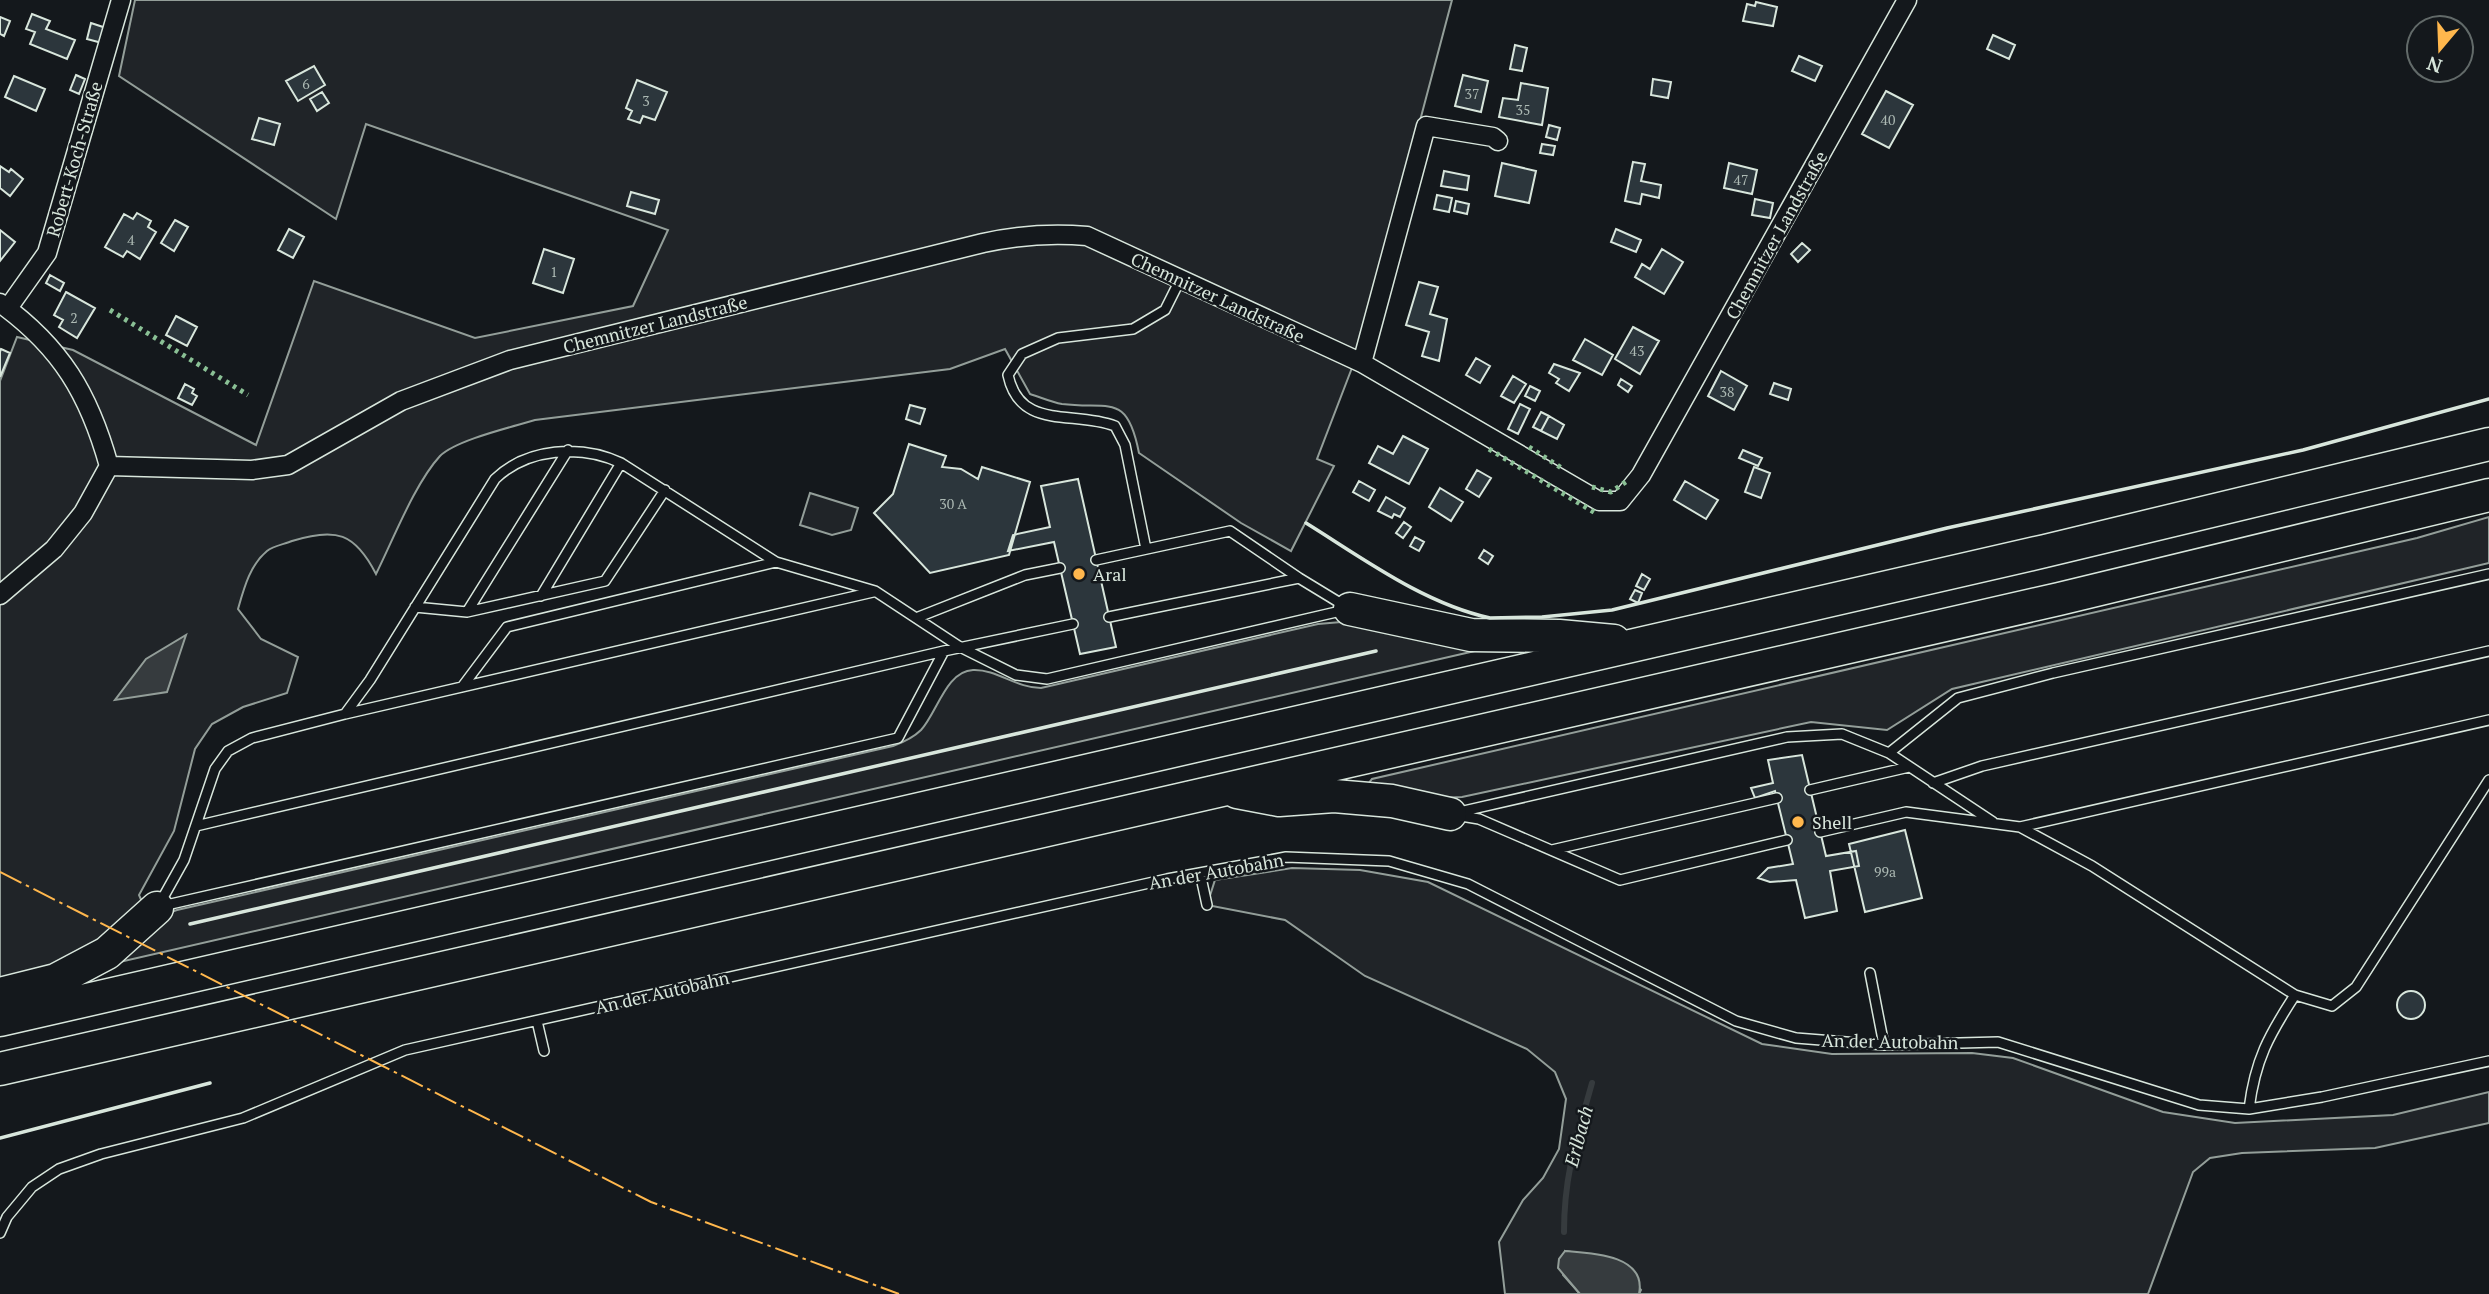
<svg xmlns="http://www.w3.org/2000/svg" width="2489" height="1294" font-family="'PT Serif',serif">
<rect width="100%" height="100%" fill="#14181c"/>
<path fill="#202428" stroke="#939e99" stroke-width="2" d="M 135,0 L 1452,0 L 1360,347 L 1317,459 L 1334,466 L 1291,551 L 1241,523 L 1139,453 C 1127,392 1110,410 1062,404 C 1051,402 1040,397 1030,394 L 1005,349 L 950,369 L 535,420 C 512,427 456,440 440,456 C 415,483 393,540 376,574 C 355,533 336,527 292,541 C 285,544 273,546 267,551 C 250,565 244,588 238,609 L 261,639 L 298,657 L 287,693 L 243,707 L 212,724 L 195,749 L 174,831 L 139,895 L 146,911 L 52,973 L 0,987 L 0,381 L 17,337 L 73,350 L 256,445 L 314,281 L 475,338 L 633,306 L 668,230 L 366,124 L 336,219 L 119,76 Z
M 810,493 L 858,508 L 851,530 L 832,535 L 800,525 Z
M 2489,517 L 2489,563 L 1952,689 L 1887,730 L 1811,722 L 1462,797 L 1441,798 L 1368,784 L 1372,779 L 2417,538 Z
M 1353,621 L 1501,645 L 111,964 L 160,916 L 177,910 L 893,746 C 904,742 913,738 921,730 C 937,713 946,671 973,670 C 997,669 1016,688 1041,688 L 1318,624 Z
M 1292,868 L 1360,870 L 1428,882 L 1762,1044 L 1832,1054 L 1972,1053 L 2013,1058 L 2163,1112 L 2235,1123 L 2393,1115 L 2489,1092 L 2489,1123 L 2375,1148 L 2242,1153 L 2210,1158 L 2193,1172 L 2148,1294 L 1639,1294 L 1641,1290 L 1613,1259 L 1565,1251 L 1563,1275 L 1580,1294 L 1505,1294 L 1499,1242 L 1523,1200 L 1543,1178 L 1559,1149 L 1566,1099 L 1555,1072 L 1527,1049 L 1365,976 L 1285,920 L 1207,905 L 1215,880 Z"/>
<path fill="#363b3e" stroke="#939e99" stroke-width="2" d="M 186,635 L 167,692 L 115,700 L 146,659 Z
M 1565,1251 C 1592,1253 1647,1255 1639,1294 L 1580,1294 L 1558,1268 L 1559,1259 Z"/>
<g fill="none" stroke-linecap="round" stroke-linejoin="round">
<path stroke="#363b3e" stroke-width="6" d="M 1564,1232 C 1564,1175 1577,1137 1592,1083"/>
</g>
<path fill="#2c363c" stroke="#d8e6dc" stroke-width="2" d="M 1756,2 L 1777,7 L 1773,26 L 1743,21 L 1747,4 L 1755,6 Z
M 32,14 L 50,21 L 46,29 L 75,40 L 67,59 L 30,44 L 35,32 L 26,29 Z
M 0,17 L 10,21 L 4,36 L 0,34 Z
M 91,23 L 106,28 L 102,43 L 87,39 Z
M 1993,35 L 2015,45 L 2009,59 L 1987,49 Z
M 1515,45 L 1527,48 L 1522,71 L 1510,69 Z
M 1799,56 L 1822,66 L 1815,81 L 1792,71 Z
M 314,66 L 325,85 L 298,101 L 286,81 Z
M 76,75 L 85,79 L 79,94 L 70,90 Z
M 1463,75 L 1488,81 L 1481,112 L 1455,106 Z
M 14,76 L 45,89 L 36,111 L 5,97 Z
M 1653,79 L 1671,82 L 1668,98 L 1651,95 Z
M 637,80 L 667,92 L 655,120 L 643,116 L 640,123 L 628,119 L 632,111 L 626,108 Z
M 1521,83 L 1548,88 L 1542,125 L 1499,117 L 1503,98 L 1518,100 Z
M 1886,91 L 1913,105 L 1889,148 L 1862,134 Z
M 322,92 L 329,103 L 317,111 L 310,99 Z
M 259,118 L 280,124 L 274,145 L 252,139 Z
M 1549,125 L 1560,128 L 1557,140 L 1546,137 Z
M 1542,144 L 1555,146 L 1553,155 L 1540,153 Z
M 1633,162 L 1645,164 L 1641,181 L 1661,185 L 1659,198 L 1642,194 L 1640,204 L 1625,201 Z
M 1502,163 L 1536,171 L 1529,203 L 1495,196 Z
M 1729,163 L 1757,170 L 1752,194 L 1724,188 Z
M 0,166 L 9,172 L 11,169 L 23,179 L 10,196 L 0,188 Z
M 1444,171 L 1469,176 L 1467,190 L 1441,186 Z
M 631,192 L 659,200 L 655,214 L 627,206 Z
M 1437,195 L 1452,198 L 1449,212 L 1434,209 Z
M 1755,199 L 1773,203 L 1770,218 L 1752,215 Z
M 1456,201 L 1469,204 L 1467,214 L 1454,211 Z
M 137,213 L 151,221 L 148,227 L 156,232 L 140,259 L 127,251 L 123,257 L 105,247 L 124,214 L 133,219 Z
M 175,220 L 188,227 L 174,251 L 161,243 Z
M 289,229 L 304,237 L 293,258 L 278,250 Z
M 1616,229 L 1641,240 L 1636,252 L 1611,242 Z
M 0,230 L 15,242 L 0,261 Z
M 1802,243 L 1810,250 L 1798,262 L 1791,254 Z
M 544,249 L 574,259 L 563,293 L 533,283 Z
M 1662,249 L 1683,262 L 1664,294 L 1635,277 L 1642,264 L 1650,269 Z
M 50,275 L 64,283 L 60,291 L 46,283 Z
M 1419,282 L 1438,287 L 1430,314 L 1447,319 L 1439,361 L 1422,356 L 1429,332 L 1406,325 Z
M 66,292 L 95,308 L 77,338 L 59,327 L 63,320 L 54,315 Z
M 176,316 L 197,327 L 187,346 L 166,335 Z
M 1633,327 L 1659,341 L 1640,374 L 1615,359 Z
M 1585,339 L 1613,355 L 1602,375 L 1573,360 Z
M 1,349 L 10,353 L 0,377 L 0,352 Z
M 1476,358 L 1490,366 L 1480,383 L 1466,375 Z
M 1554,364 L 1580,373 L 1569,391 L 1556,383 L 1559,379 L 1549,373 Z
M 1721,371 L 1747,386 L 1734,410 L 1708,396 Z
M 1513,376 L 1526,384 L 1514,403 L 1501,396 Z
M 1621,379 L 1632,386 L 1628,392 L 1618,385 Z
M 1774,383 L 1791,389 L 1788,400 L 1770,394 Z
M 185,384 L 194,389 L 192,393 L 197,396 L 192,405 L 178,398 Z
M 1530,386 L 1540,391 L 1535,401 L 1525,396 Z
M 1520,404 L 1530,409 L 1518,434 L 1508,429 Z
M 910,405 L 925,409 L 920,424 L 906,419 Z
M 1541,412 L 1549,416 L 1541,431 L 1533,427 Z
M 1549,416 L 1564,425 L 1557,439 L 1541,431 Z
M 1403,436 L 1428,449 L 1409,484 L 1369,463 L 1378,446 L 1393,454 Z
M 909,444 L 946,456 L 942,467 L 961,469 L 978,479 L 982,467 L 1030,482 L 1009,555 L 930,573 L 874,513 L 893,494 Z
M 1743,450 L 1762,458 L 1758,466 L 1739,458 Z
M 1754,467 L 1770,473 L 1761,498 L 1745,492 Z
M 1477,470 L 1491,478 L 1479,497 L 1466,489 Z
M 1078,479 L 1116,647 L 1080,654 L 1054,542 L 1008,551 L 1013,535 L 1050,527 L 1041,486 Z
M 1359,481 L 1375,490 L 1369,501 L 1353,492 Z
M 1685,481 L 1718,500 L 1706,519 L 1674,500 Z
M 1440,488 L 1463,502 L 1451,521 L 1429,507 Z
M 1386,497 L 1405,508 L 1400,517 L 1394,514 L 1392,518 L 1378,511 Z
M 1404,522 L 1411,527 L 1403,538 L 1396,533 Z
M 1415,537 L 1424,542 L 1419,551 L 1410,546 Z
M 1484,550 L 1493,556 L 1488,564 L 1479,558 Z
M 1642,574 L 1650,579 L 1644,590 L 1636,586 Z
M 1635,590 L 1642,593 L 1638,603 L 1630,599 Z
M 1802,755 L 1826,856 L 1856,851 L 1859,866 L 1830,871 L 1837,911 L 1805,918 L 1796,880 L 1770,882 L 1758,878 L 1768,868 L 1793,864 L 1775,791 L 1755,798 L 1751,788 L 1773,783 L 1768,760 Z
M 1905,830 L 1922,898 L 1865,912 L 1849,844 Z
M2397 1005a14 14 0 1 1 28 0a14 14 0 1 1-28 0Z"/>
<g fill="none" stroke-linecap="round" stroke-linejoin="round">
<g stroke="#d8e6dc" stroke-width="12">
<path id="lane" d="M 1146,549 L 1125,445 L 1115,426 C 1073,410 1020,431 1008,375 L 1022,354 L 1058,338 L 1133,329 L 1165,310 L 1180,280
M 1096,560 L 1230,531 L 1299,578
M 541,596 L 621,463
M 415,607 L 467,612 L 605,581 L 665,490
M 467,612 L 568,450
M 1109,617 L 1299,578 L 1345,606
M 916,618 L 1025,575 L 1060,568
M 462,687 L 507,627 L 776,562
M 345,714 L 873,592
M 1889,753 L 1958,698 L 2053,673 L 2489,574
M 1933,783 L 1982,766 L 2489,651
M 1810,790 L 1909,767
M 1455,813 L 1787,737 L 1842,734 L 1889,753 L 1993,822
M 1455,815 L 1479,819 L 1620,880 L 1787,840
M 196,826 L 944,651 L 1073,624
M 2020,827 L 2489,720
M 1820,832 L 1906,812 L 2020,827 L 2092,866 L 2295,995 L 2332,1006 L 2356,987 L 2489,780
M 1552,850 L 1777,798
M 1200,873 L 1207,905
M 160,903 L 184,860 L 215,769 L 228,751 L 252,738 L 345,714 L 370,680 L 495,479 C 527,448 581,444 621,463 L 776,562 L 875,591 L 960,647 L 1016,675 L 1047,679 L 1345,610
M 162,906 L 898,738 L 944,651
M 1870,973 L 1884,1045
M 537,1021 L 544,1051
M 2249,1109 C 2255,1060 2269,1035 2295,995
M 0,1233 L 7,1217 L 32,1187 L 59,1169 L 101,1154 L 243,1118 L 405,1050 L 1167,879 L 1286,857 L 1389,861 L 1468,884 L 1736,1021 L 1796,1038 L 1884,1045 L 1998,1042 L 2199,1105 L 2249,1109 L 2322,1097 L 2489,1061"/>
</g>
<g stroke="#d8e6dc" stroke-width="21">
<path id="street" d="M 0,303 C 61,347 89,394 109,466
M 8,308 L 47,253 L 121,0
M 1362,363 L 1426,126 L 1493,137 L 1498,141
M 0,595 L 54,549 L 83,513 L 109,466 L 252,470 L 288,465 L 401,401 L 510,360 L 983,243 C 1019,235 1051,233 1087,236 L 1362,363 L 1599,501 L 1620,501 L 1641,475 L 1907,0"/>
</g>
<g stroke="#d8e6dc" stroke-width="35">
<path id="highway" d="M 1350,609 L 1471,635 L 1559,636 L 1614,641
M 1237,792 L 1279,800 L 1334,796 L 1392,801 L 1450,814
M 0,994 L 56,980 L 107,953 L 157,908
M 0,1020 L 2045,551 L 2489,444
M 0,1069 L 2059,599 L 2489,495"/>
</g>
<use href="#lane" stroke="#14181c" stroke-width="9"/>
<use href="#street" stroke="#14181c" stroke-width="18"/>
<use href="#highway" stroke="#14181c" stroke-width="32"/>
<path stroke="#8ac095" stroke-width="5" stroke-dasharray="3.5 5" stroke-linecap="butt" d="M 110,310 L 248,395
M 1529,447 L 1563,469
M 1489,449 L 1597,514
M 1592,487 L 1611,492 L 1627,481"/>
<path stroke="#d8e6dc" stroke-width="3.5" d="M 1306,523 C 1364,559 1423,603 1490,618 L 1542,617 L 1612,610 L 1947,528 L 2303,450 L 2489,399
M 190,924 L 1376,651
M 0,1138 L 210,1083"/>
<path stroke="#ffb74d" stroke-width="2" stroke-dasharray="24 5 3.5 5" stroke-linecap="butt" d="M 0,872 L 651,1202 L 899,1294"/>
</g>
<g fill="#ffb74d" stroke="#14181c" stroke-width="2.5">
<circle cx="1079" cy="574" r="7"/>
<circle cx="1798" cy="822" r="7"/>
</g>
<g text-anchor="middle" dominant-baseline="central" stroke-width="5" stroke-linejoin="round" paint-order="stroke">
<g font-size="14" fill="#adbab4">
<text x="306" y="83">6</text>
<text x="1472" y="93">37</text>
<text x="646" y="100">3</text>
<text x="1523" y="109">35</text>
<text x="1888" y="119">40</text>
<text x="1741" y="179">47</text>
<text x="131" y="239">4</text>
<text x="554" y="271">1</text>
<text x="74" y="317">2</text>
<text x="1637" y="350">43</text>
<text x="1727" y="391">38</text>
<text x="953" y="503">30 A</text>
<text x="1885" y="871">99a</text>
</g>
<g font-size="18" fill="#d8e6dc" stroke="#14181c">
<text transform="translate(74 159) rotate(-74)">Robert-Koch-Straße</text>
<text transform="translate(1776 235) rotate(-61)">Chemnitzer Landstraße</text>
<text transform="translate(1218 297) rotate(25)">Chemnitzer Landstraße</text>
<text transform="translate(655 324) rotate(-14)">Chemnitzer Landstraße</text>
<text transform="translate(1216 871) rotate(-10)">An der Autobahn</text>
<text transform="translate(662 992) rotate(-13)">An der Autobahn</text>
<text transform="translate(1890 1041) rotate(1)">An der Autobahn</text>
</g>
<g font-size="18" fill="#d8e6dc" stroke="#14181c" text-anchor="start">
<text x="1093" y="574">Aral</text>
<text x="1812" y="822">Shell</text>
</g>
<g font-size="19" font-style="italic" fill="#d8e6dc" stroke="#14181c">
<text transform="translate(1578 1136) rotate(-75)">Erlbach</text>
</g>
</g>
<g transform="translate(2440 49) rotate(199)"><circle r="33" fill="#14181c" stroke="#626a69" stroke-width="2"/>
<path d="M0-5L12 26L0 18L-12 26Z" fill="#ffb74d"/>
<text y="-10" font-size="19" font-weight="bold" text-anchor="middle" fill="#d8e6dc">N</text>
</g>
</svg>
